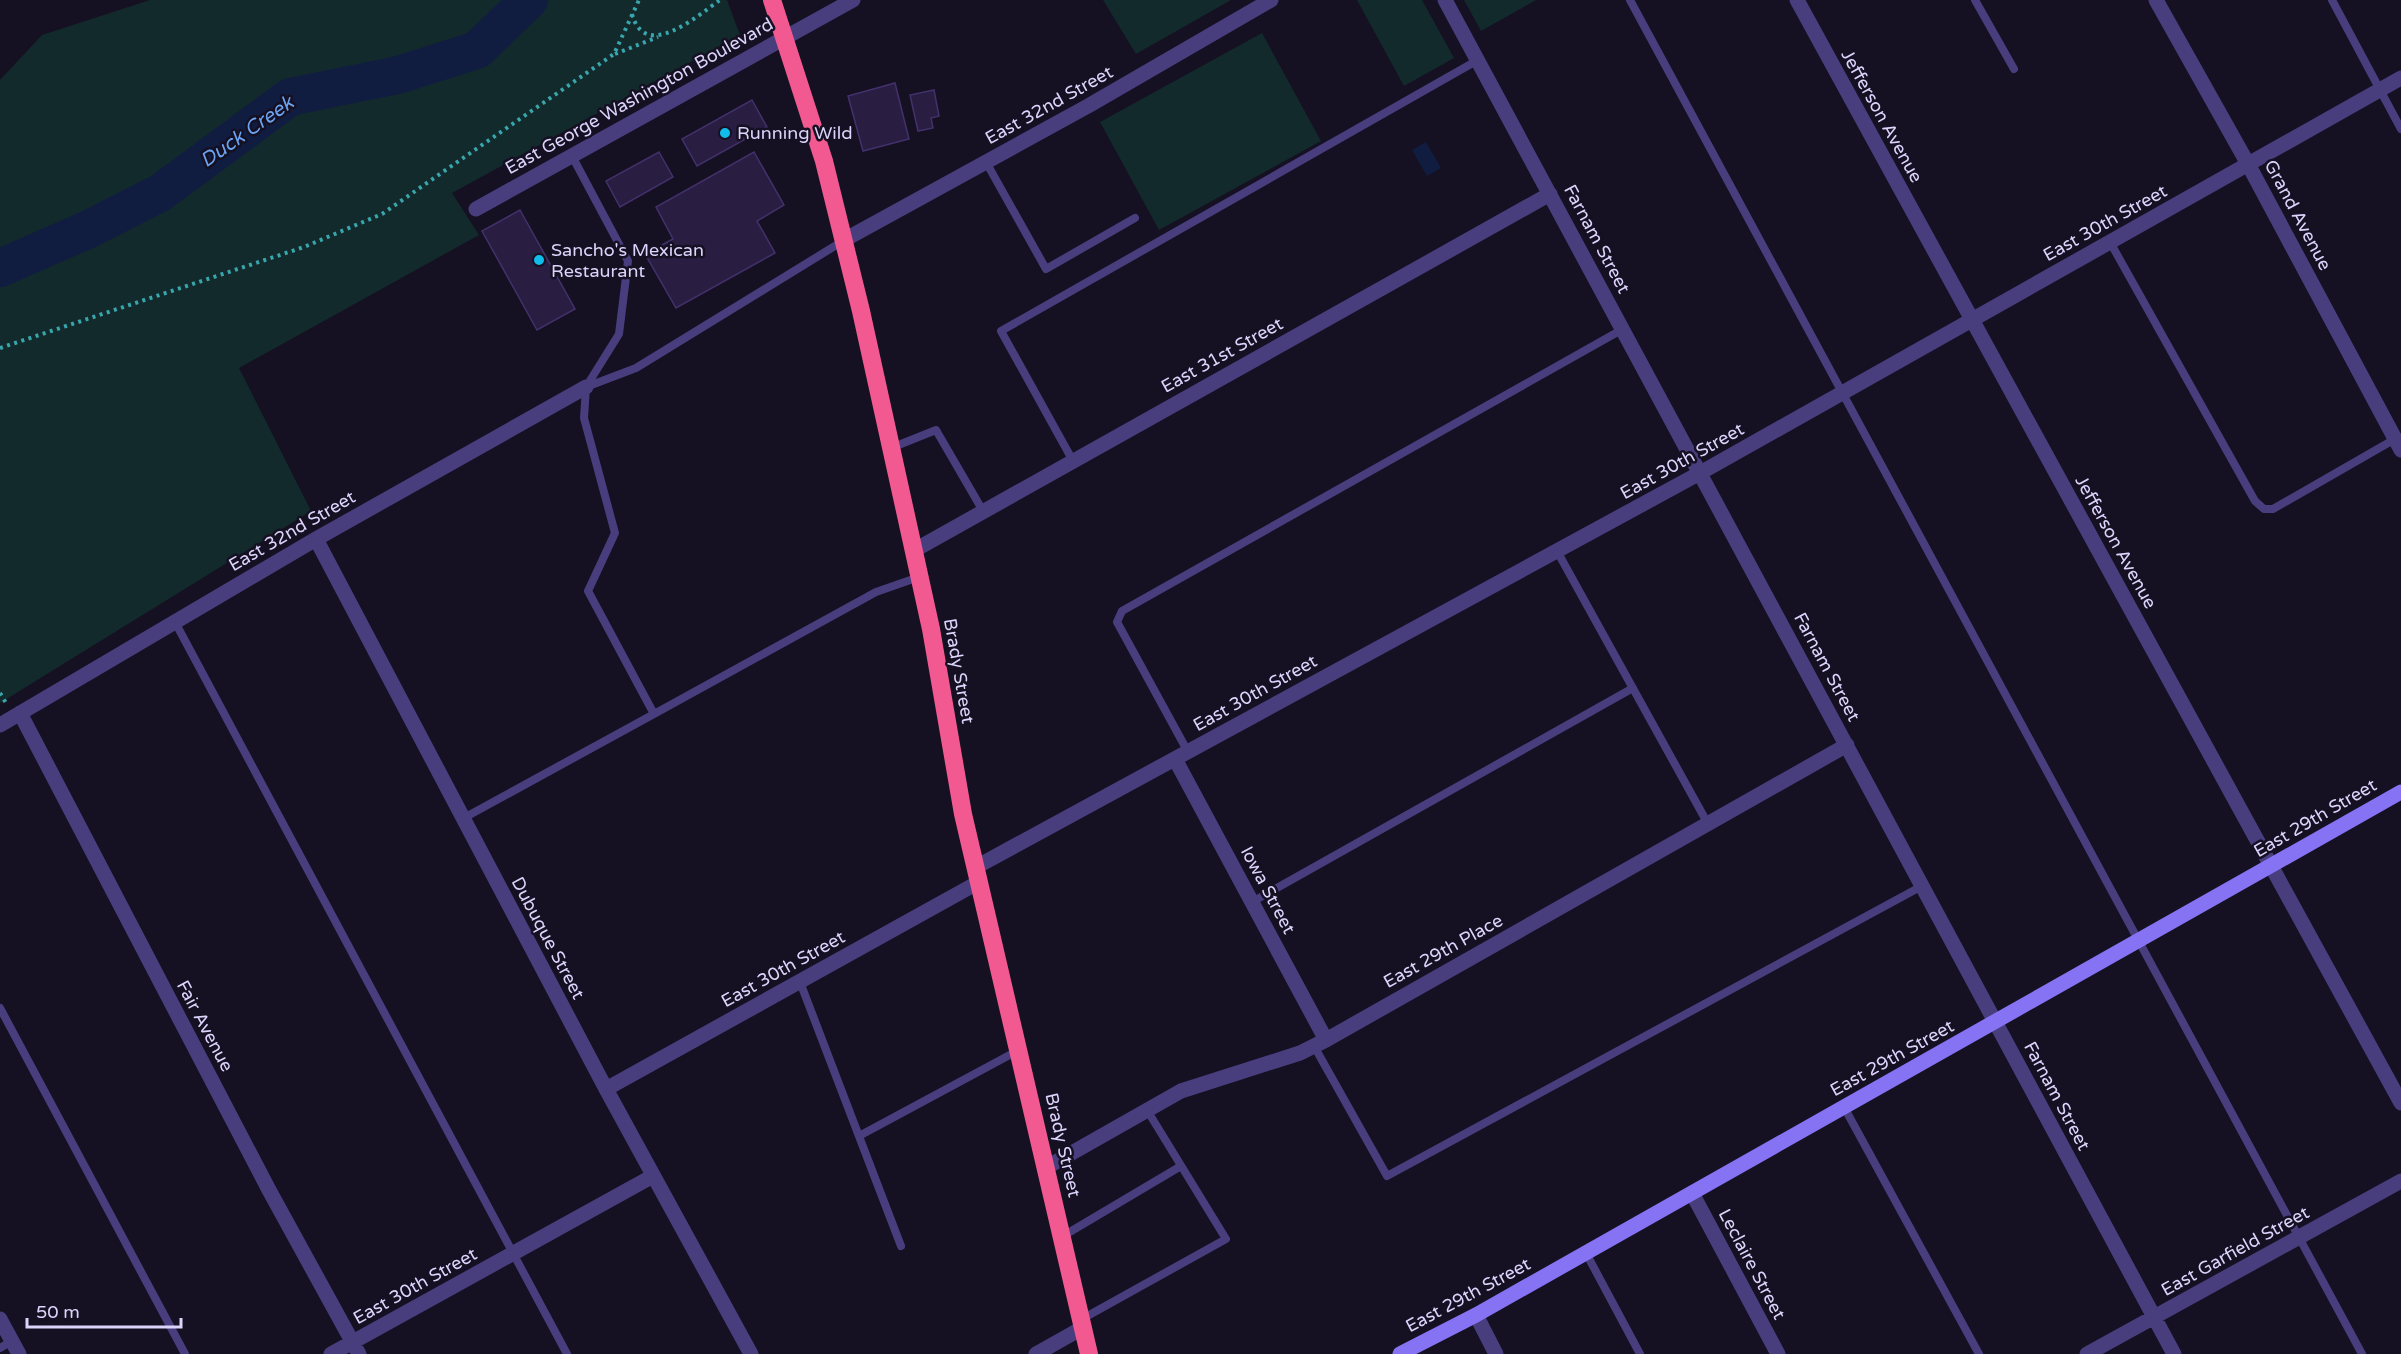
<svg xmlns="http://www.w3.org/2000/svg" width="2401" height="1354" font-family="'Varela Round',sans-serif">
<rect width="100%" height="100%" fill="#151022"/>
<path fill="#132a2c" d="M 150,0 L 727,0 L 740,35 L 452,193 L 479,235 L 239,368 L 311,511 L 0,703 L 0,80 L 42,35 Z
M 1103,0 L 1231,0 L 1136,54 Z
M 1357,0 L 1422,0 L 1454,58 L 1404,86 Z
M 1464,0 L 1536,0 L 1481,31 Z
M 1262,33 L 1321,141 L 1159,230 L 1100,122 Z"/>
<path fill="#101d41" d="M 1426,142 L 1441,168 L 1427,176 L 1412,150 Z"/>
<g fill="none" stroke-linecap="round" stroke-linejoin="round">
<path stroke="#101d41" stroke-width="38" d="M 0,268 L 87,230 L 160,193 L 290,97 L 398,75 L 477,50 L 529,0"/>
</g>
<path fill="#291d42" stroke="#43316c" stroke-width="1.5" d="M 895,83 L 909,139 L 863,151 L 848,96 Z
M 934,90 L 939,116 L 931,118 L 933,128 L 918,131 L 910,95 Z
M 752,100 L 767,127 L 697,166 L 682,139 Z
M 659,152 L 673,177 L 620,207 L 606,181 Z
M 754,152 L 784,205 L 757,221 L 775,253 L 676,308 L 645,254 L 673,239 L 656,207 Z
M 520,210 L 575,309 L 537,330 L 482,231 Z"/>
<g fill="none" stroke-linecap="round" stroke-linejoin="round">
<path stroke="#38a6ac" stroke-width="4" stroke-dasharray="3 4.5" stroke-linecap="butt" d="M 632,14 C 645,62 697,16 720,0
M 615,54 L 658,37
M 0,348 L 304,247 L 382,214 L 614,54 L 639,0
M 0,693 L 6,703"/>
<path stroke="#483e7e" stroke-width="8" d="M 1630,0 L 2362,1354
M 1975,0 L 2014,69
M 2332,0 L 2401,129
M 986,162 L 1046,269 L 1135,218
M 2110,242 L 2255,501 L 2264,509 L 2273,509 L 2395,439
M 586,387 L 636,368 L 843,241
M 891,448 L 936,430 L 983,511
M 1073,461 L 1001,331 L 1478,60
M 1557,551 L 1708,824
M 175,622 L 567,1354
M 654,714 L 876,592 L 919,577
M 1188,752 L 1117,622 L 1122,611 L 1623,329
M 462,819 L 654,714 L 588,591 L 615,533 L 584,418 L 586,387 L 619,334 L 628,261 L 572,156
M 1252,902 L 1633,688
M 800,982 L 901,1246
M 0,1008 L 185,1354
M 1314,1046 L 1387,1176 L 1922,886
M 1844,1107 L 1979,1354
M 859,1136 L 1019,1050
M 1063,1236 L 1181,1166
M 1586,1253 L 1640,1354
M 1082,1319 L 1226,1239 L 1147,1110
M 0,1348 L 12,1341"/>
<path stroke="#483e7e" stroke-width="15" d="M 1445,0 L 2174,1354
M 1797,0 L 2401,1103
M 2156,0 L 2248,164 L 2401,450
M 476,209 L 853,0
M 844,240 L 1088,106 L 1271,0
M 316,539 L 606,1089 L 751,1354
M 913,551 L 1550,194
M 20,713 L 269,1190 L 359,1354
M 0,725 L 316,539 L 586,387
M 1175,759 L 1326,1040
M 976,867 L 1700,473 L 2401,78
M 606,1089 L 979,882
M 1047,1167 L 1181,1091 L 1300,1053 L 1326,1040 L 1847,745
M 1692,1193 L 1778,1354
M 1476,1315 L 1496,1354
M 0,1319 L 19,1354
M 331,1354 L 653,1176
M 1036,1354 L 1084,1327
M 2087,1354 L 2401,1181"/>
<path stroke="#8573f4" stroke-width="15" d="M 1400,1354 L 1476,1315 L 2401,792"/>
<path stroke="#f25991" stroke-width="18" d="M 772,0 L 824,161 L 861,311 L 931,629 L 963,814 L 1089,1354"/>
</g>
<g fill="#12bcea" stroke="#151022" stroke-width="2">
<circle cx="725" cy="133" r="6"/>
<circle cx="539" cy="260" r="6"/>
</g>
<g text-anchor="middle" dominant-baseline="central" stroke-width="5" stroke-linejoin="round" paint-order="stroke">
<g font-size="18" fill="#ddd4fc" stroke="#151022">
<text transform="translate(639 96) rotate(-29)">East George Washington Boulevard</text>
<text transform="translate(1049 105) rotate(-29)">East 32nd Street</text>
<text transform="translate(1882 116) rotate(61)">Jefferson Avenue</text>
<text transform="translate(2298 215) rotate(62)">Grand Avenue</text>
<text transform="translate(2105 223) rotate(-29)">East 30th Street</text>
<text transform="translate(1597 239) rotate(62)">Farnam Street</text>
<text transform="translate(1222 355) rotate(-29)">East 31st Street</text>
<text transform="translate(1682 461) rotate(-29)">East 30th Street</text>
<text transform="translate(292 531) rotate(-30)">East 32nd Street</text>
<text transform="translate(2116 542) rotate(61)">Jefferson Avenue</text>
<text transform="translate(1827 667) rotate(62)">Farnam Street</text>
<text transform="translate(959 671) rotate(80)">Brady Street</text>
<text transform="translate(1255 693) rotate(-29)">East 30th Street</text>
<text transform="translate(2315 818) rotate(-30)">East 29th Street</text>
<text transform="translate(1268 890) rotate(62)">Iowa Street</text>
<text transform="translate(548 938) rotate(62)">Dubuque Street</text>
<text transform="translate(1443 951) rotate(-29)">East 29th Place</text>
<text transform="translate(783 969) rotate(-29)">East 30th Street</text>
<text transform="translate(205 1026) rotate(62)">Fair Avenue</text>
<text transform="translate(1892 1058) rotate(-29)">East 29th Street</text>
<text transform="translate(2057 1096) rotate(62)">Farnam Street</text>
<text transform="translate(1063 1145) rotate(77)">Brady Street</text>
<text transform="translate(2235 1251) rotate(-29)">East Garfield Street</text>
<text transform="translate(1752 1264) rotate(62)">Leclaire Street</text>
<text transform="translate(415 1286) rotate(-29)">East 30th Street</text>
<text transform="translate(1468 1295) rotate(-28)">East 29th Street</text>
</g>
<g font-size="18" fill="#ddd4fc" stroke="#151022" text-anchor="start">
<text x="737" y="133">Running Wild</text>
<text x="551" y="250">Sancho's Mexican<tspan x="551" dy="21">Restaurant</tspan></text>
</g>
<g font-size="20" font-style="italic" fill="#6aa4f3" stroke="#151022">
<text transform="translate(247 132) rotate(-35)">Duck Creek</text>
</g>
</g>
<path d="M27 1318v9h154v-9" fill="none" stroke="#ddd4fc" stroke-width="3"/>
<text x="36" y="1318" font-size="18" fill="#ddd4fc" stroke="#151022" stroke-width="4.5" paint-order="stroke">50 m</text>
</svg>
